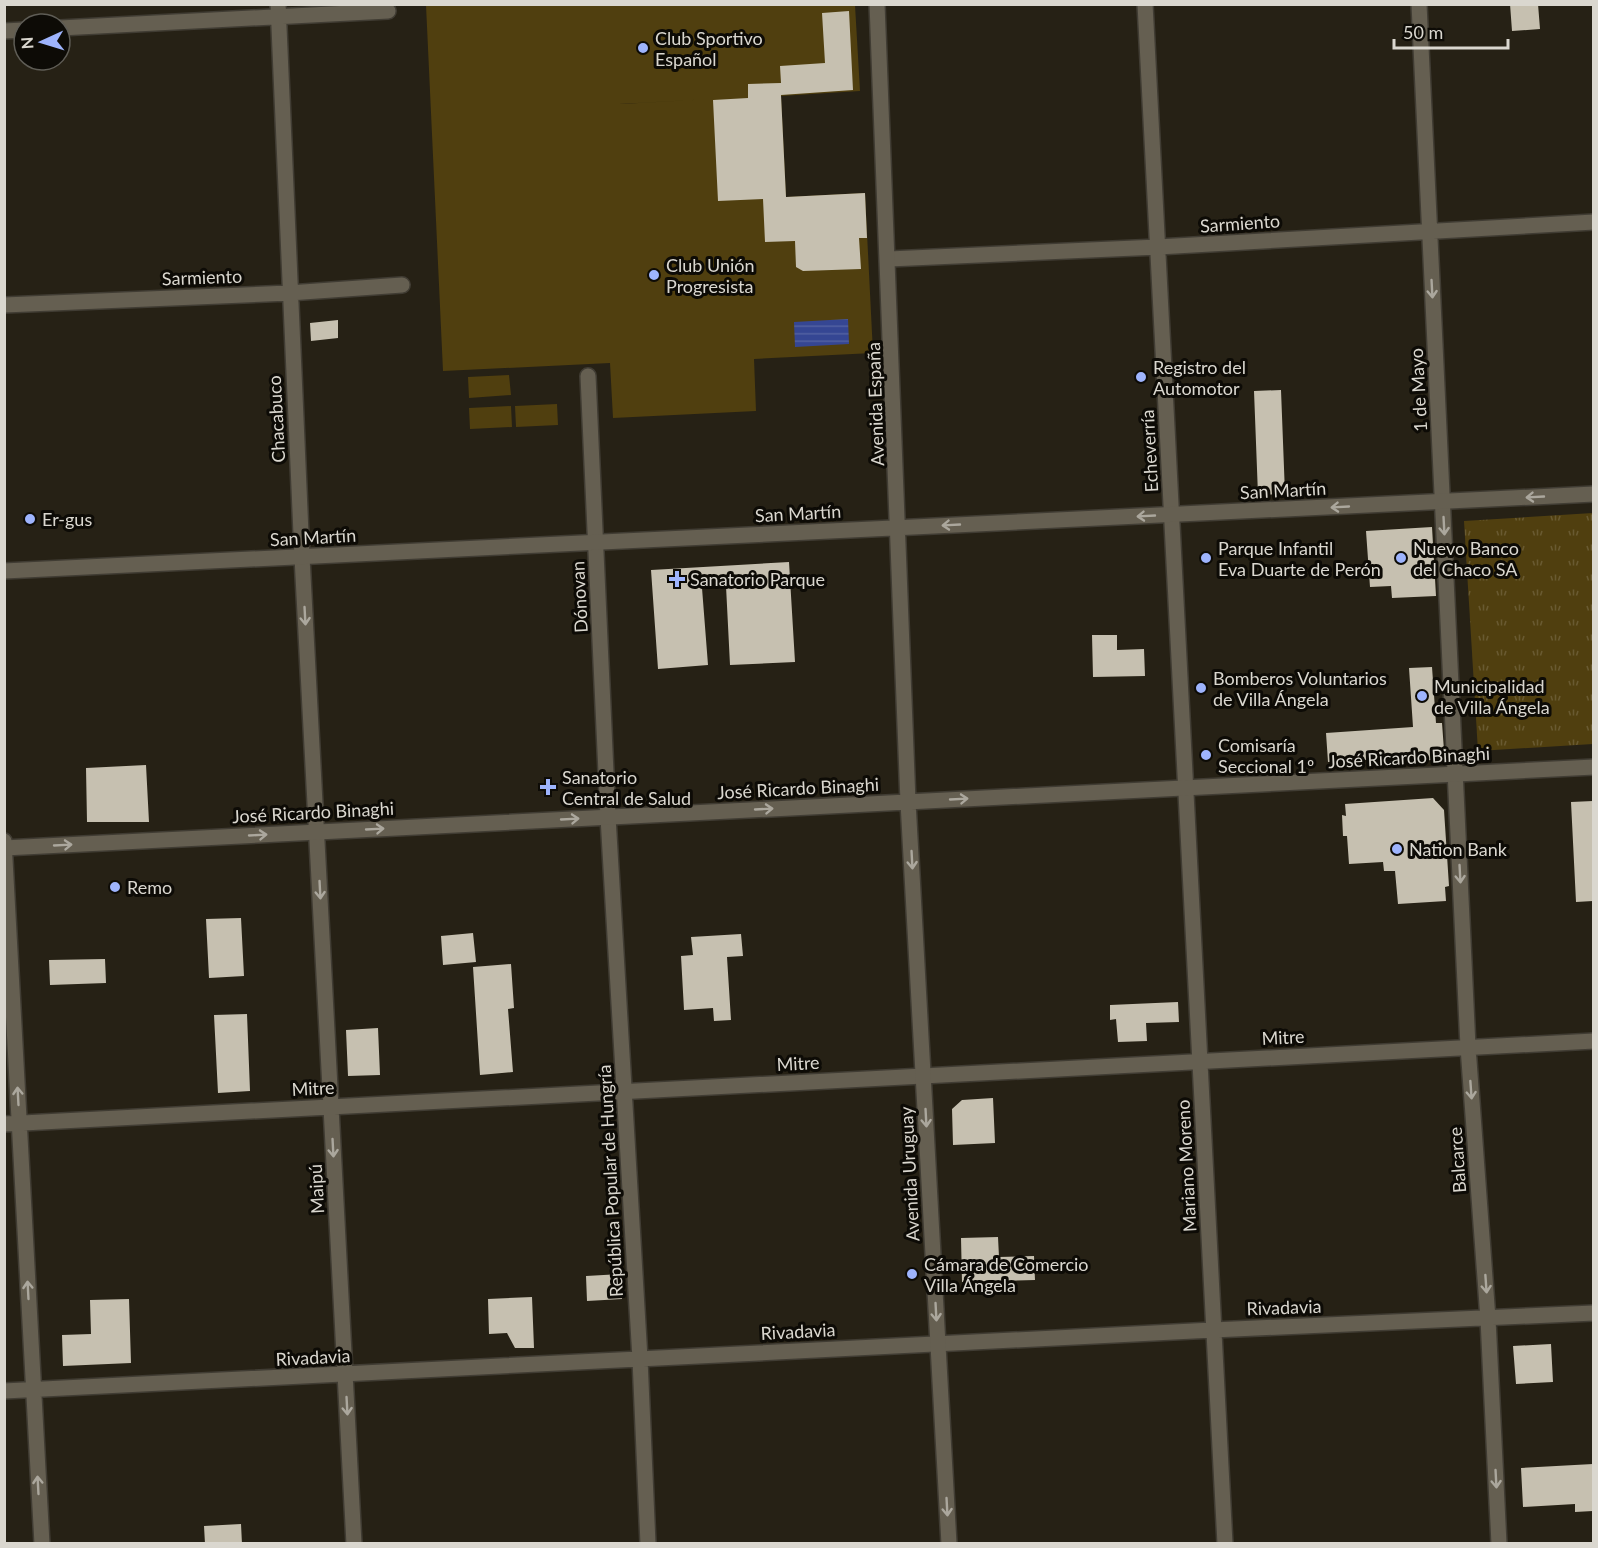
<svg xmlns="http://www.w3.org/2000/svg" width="1598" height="1548" font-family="Lato,sans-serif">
<defs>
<pattern id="park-tufts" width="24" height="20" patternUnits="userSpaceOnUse" patternTransform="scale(1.5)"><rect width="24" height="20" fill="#503f0f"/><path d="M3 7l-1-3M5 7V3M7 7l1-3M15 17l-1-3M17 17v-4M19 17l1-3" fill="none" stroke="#695a31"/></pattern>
<pattern id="water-rules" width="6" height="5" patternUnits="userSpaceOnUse" patternTransform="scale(1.5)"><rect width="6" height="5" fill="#354693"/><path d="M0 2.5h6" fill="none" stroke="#5260a1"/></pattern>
</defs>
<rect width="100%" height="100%" fill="#262115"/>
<path fill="url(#park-tufts)" d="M 1593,513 L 1593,744 L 1478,751 L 1464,521 Z"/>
<path fill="#503f0f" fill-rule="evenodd" d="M 426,5 L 855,5 L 860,91 L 781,96 L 786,197 L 865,193 L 873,353 L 754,359 L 756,411 L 613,418 L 610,363 L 443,371 ZM 748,97 L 619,104 L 620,104 Z
M 509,375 L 511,395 L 469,398 L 468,377 Z
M 557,404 L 558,425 L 516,427 L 515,406 Z
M 511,406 L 512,427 L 470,429 L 469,408 Z"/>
<path fill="url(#water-rules)" d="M 848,319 L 849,344 L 795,347 L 794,322 Z"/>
<path fill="#c6c0b0" d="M 1510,4 L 1538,4 L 1540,29 L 1512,31 Z
M 849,11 L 853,90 L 781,95 L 786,197 L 865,193 L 867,238 L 859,238 L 861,269 L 803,271 L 796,267 L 795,241 L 765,242 L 763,199 L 718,201 L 713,100 L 748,98 L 748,84 L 781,83 L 780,66 L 825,63 L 822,13 Z
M 338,320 L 338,338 L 311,341 L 310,323 Z
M 1281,390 L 1285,494 L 1258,495 L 1254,391 Z
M 1432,527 L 1436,596 L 1392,598 L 1391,586 L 1370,587 L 1366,531 Z
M 789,562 L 795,662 L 730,665 L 726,586 L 702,588 L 708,665 L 658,669 L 651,570 Z
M 1092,635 L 1117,635 L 1117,650 L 1144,649 L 1145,676 L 1093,677 Z
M 1432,667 L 1436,723 L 1442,723 L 1444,750 L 1437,750 L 1438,755 L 1432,755 L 1433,760 L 1415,761 L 1414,757 L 1328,762 L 1326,733 L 1413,727 L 1409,668 Z
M 146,765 L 149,822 L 87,822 L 86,768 Z
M 1433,798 L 1444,810 L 1449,886 L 1445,887 L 1446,901 L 1398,904 L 1395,871 L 1384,871 L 1383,862 L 1349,864 L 1347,836 L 1343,836 L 1342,815 L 1346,816 L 1345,804 Z
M 1593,801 L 1593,901 L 1576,902 L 1571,802 Z
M 241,918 L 244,976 L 209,978 L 206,919 Z
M 473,933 L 476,962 L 443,965 L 441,936 Z
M 741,934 L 743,956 L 727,957 L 731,1020 L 714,1021 L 713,1008 L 684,1010 L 681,956 L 693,955 L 691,937 Z
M 105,959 L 106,983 L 50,985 L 49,960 Z
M 511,964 L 514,1008 L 508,1009 L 513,1072 L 480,1075 L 473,967 Z
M 1178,1002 L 1179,1022 L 1146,1023 L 1147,1041 L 1118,1042 L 1116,1019 L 1110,1020 L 1110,1005 Z
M 247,1014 L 250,1091 L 218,1093 L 214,1015 Z
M 378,1028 L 380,1075 L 348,1076 L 346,1030 Z
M 993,1098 L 995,1143 L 953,1145 L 952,1109 L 962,1100 Z
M 998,1237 L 999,1257 L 1034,1256 L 1035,1280 L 962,1282 L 961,1238 Z
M 621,1274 L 622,1299 L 587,1301 L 586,1276 Z
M 532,1297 L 534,1348 L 515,1348 L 507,1333 L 489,1334 L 488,1299 Z
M 129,1299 L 131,1363 L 63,1366 L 62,1335 L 91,1334 L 90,1300 Z
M 1551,1344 L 1553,1382 L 1516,1384 L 1513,1346 Z
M 1593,1464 L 1593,1511 L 1575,1512 L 1575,1504 L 1523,1507 L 1521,1468 Z
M 241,1524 L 242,1544 L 205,1544 L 204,1526 Z"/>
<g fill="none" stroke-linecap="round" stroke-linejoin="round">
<g stroke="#403c33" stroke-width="18">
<path id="minor" d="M 278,4 L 302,557 L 354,1544
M 1145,4 L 1225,1544
M 1419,4 L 1468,1047 L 1488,1319 L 1499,1544
M 60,28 L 388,11
M 4,31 L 24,30
M 889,259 L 1158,247 L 1594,222
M 4,305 L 289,293 L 402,285
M 588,376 L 608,817 L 640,1359 L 648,1544
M 4,841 L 42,1544
M 4,1124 L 1594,1041
M 4,1391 L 1213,1330 L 1594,1313"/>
</g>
<g stroke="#403c33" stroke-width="18">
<path id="tertiary" d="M 877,4 L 908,802 L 949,1544
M 4,571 L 1594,494
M 4,848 L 1594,767"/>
</g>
<use href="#minor" stroke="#655f51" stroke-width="15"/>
<use href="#tertiary" stroke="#655f51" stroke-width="15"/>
</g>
<defs><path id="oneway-shaft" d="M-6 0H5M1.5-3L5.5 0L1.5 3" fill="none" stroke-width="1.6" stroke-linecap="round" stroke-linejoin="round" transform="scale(1.5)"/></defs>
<g stroke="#aba79d">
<use href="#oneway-shaft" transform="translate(1432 289) rotate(87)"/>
<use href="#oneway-shaft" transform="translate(1535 497) rotate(177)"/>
<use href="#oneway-shaft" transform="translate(1340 507) rotate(177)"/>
<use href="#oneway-shaft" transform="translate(1146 516) rotate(177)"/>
<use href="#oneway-shaft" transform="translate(951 525) rotate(177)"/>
<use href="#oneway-shaft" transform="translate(1444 526) rotate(87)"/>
<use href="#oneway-shaft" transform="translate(305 616) rotate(87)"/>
<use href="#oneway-shaft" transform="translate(959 799) rotate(-3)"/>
<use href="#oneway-shaft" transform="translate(764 809) rotate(-3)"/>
<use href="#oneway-shaft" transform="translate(570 819) rotate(-3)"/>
<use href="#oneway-shaft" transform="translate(375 829) rotate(-3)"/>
<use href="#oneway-shaft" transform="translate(258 835) rotate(-3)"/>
<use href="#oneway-shaft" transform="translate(63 845) rotate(-3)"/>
<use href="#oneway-shaft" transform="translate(912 860) rotate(87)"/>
<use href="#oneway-shaft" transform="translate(1460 874) rotate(87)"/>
<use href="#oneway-shaft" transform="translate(320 890) rotate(87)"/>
<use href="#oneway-shaft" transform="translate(1471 1090) rotate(86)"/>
<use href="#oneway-shaft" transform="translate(18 1096) rotate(-93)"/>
<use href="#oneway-shaft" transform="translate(926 1118) rotate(87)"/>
<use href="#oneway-shaft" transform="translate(333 1148) rotate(87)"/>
<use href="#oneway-shaft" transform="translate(1486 1284) rotate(86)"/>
<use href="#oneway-shaft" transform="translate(28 1290) rotate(-93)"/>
<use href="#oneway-shaft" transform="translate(936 1312) rotate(87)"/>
<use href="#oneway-shaft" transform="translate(347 1406) rotate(87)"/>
<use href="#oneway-shaft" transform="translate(1496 1479) rotate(87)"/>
<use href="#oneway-shaft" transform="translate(38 1485) rotate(-93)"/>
<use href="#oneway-shaft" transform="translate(947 1507) rotate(87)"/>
</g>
<g fill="#9eb4fd" stroke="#0d0b06" stroke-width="2">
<circle cx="643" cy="48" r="6"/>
<circle cx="654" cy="275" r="6"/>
<circle cx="1141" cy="377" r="6"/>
<circle cx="30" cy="519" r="6"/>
<circle cx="1206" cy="558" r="6"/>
<circle cx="1401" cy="558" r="6"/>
<path d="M674 570h6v6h6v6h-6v6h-6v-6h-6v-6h6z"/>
<circle cx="1201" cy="688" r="6"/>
<circle cx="1422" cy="696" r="6"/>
<circle cx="1206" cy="755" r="6"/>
<path d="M545 778h6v6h6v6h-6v6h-6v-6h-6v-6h6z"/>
<circle cx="1397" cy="849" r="6"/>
<circle cx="115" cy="887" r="6"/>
<circle cx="912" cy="1274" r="6"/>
</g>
<g text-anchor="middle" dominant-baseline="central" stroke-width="6" stroke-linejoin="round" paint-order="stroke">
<g font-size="18" fill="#dad7cf" stroke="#0d0b06" text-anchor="start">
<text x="655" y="38">Club Sportivo<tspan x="655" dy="21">Español</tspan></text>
<text x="666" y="265">Club Unión<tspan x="666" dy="21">Progresista</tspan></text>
<text x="1153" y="367">Registro del<tspan x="1153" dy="21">Automotor</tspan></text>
<text x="42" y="519">Er-gus</text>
<text x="1218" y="548">Parque Infantil<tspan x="1218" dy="21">Eva Duarte de Perón</tspan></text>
<text x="1413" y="548">Nuevo Banco<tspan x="1413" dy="21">del Chaco SA</tspan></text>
<text x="690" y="579">Sanatorio Parque</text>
<text x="1213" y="678">Bomberos Voluntarios<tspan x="1213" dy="21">de Villa Ángela</tspan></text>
<text x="1434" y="686">Municipalidad<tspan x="1434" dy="21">de Villa Ángela</tspan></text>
<text x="1218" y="745">Comisaría<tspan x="1218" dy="21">Seccional 1º</tspan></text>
<text x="562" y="777">Sanatorio<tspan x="562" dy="21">Central de Salud</tspan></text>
<text x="1409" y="849">Nation Bank</text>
<text x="127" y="887">Remo</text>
<text x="924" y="1264">Cámara de Comercio<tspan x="924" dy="21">Villa Ángela</tspan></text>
</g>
<g font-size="18" fill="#dad7cf" stroke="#0d0b06">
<text transform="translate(1240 223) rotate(-4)">Sarmiento</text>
<text transform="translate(202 277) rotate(-2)">Sarmiento</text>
<text transform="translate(1418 390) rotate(-93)">1 de Mayo</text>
<text transform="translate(875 404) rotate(-92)">Avenida España</text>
<text transform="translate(276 419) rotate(-93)">Chacabuco</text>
<text transform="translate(1149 451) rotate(-93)">Echeverría</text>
<text transform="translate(1283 490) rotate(-3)">San Martín</text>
<text transform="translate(798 513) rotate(-3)">San Martín</text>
<text transform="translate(313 537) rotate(-3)">San Martín</text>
<text transform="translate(579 597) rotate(-93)">Dónovan</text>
<text transform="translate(1409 757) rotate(-3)">José Ricardo Binaghi</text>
<text transform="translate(798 788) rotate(-3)">José Ricardo Binaghi</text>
<text transform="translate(313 812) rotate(-3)">José Ricardo Binaghi</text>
<text transform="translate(1283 1037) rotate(-3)">Mitre</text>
<text transform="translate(798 1063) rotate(-3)">Mitre</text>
<text transform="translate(313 1088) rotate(-3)">Mitre</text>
<text transform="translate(1457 1160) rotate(-94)">Balcarce</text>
<text transform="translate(1186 1166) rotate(-93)">Mariano Moreno</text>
<text transform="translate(909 1174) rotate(-93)">Avenida Uruguay</text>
<text transform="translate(610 1181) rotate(-93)">República Popular de Hungría</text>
<text transform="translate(316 1189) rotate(-93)">Maipú</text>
<text transform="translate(1284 1307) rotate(-2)">Rivadavia</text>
<text transform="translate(798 1331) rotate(-3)">Rivadavia</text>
<text transform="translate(313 1357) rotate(-3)">Rivadavia</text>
</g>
</g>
<rect width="1598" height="1548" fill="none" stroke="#dad7cf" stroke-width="12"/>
<g transform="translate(42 42) rotate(266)"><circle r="28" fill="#0d0b06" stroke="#5f5d56" stroke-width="1.5"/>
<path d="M0-4.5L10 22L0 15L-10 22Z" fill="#9eb4fd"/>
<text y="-9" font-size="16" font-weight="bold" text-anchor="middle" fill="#dad7cf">N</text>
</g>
<path d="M1394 39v9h114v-9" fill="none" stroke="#dad7cf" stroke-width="3"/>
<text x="1403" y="39" font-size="18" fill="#dad7cf" stroke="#0d0b06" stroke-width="4.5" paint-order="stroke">50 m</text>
</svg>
